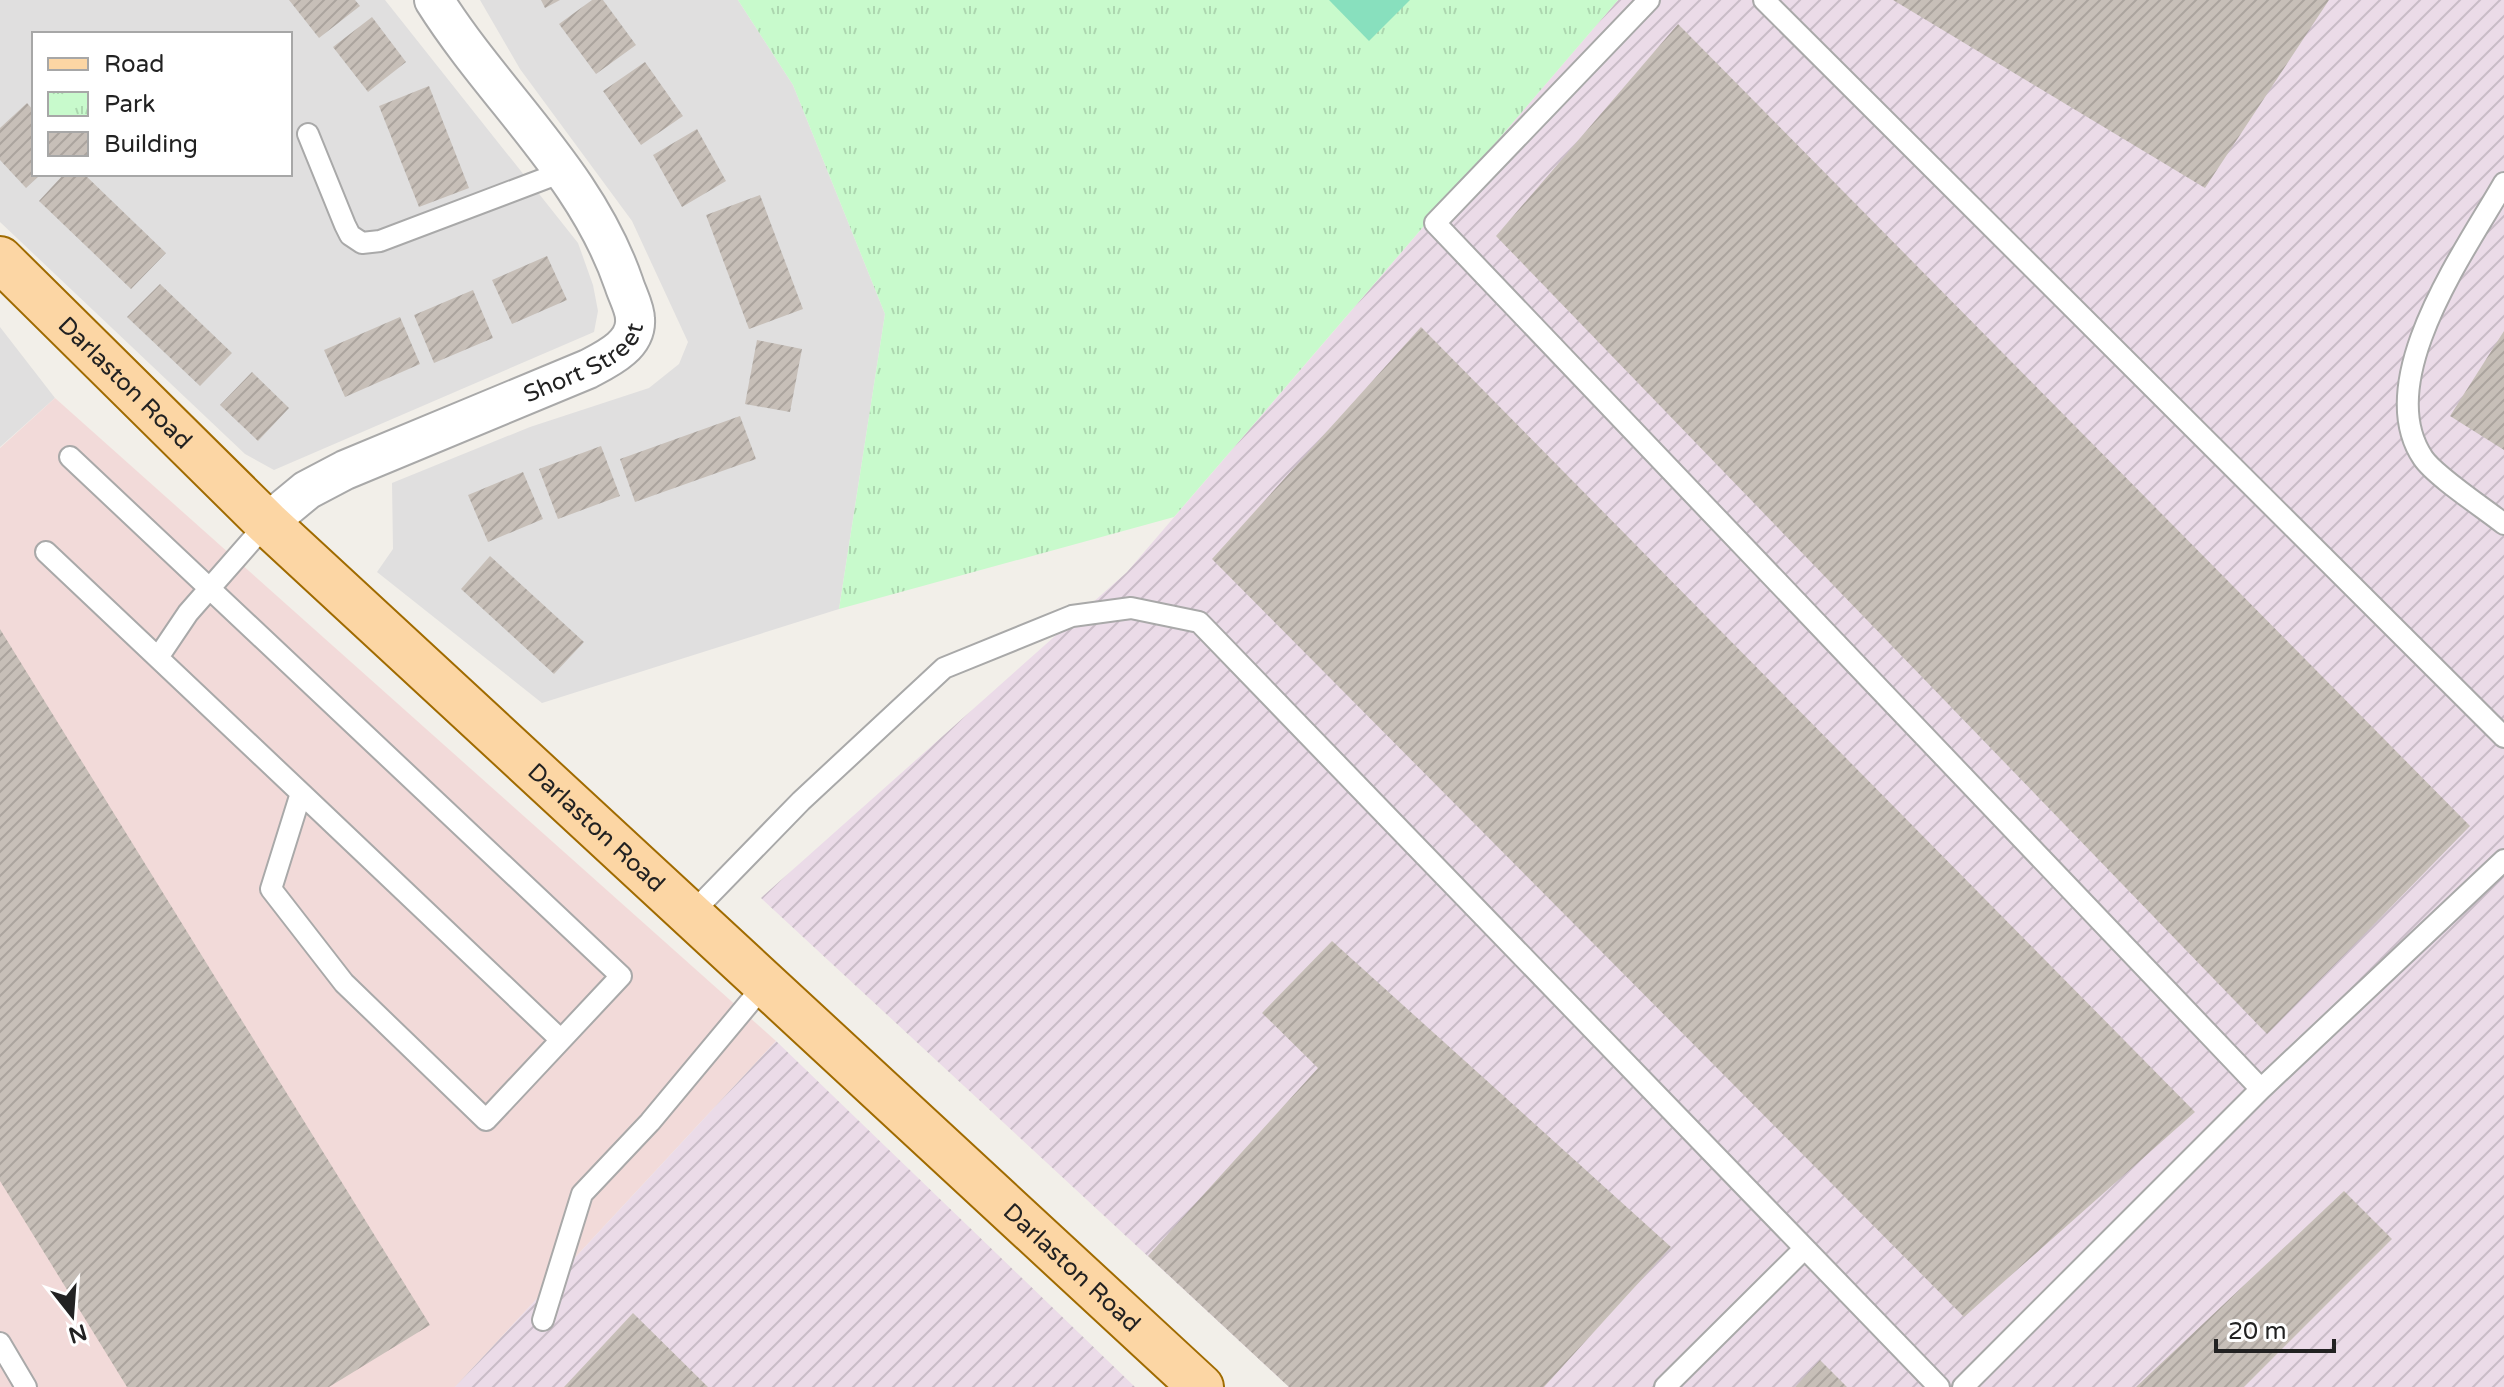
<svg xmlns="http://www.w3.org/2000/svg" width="2504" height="1387" font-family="'Varela Round',sans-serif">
<defs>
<pattern id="industrial-furrows" width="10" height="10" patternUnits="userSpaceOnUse" patternTransform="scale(2)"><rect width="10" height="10" fill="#ebdbe8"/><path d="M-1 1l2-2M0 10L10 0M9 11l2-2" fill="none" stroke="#c9bcc7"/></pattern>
<pattern id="park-tufts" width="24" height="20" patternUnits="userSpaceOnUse" patternTransform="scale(2)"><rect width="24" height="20" fill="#c8facc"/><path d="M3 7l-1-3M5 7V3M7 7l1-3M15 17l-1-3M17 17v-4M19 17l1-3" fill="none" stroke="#acd6af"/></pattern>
<pattern id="building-hatch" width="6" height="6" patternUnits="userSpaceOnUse" patternTransform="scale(2)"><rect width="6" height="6" fill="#c7bfb8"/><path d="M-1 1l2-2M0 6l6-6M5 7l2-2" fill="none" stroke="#aba49e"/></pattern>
</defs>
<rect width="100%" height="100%" fill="#f2efe9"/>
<path fill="#e0dfdf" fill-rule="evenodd" d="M 0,0 L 385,0 L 578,243 L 593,285 L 598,311 L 594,332 L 274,470 L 245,454 L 0,222 ZM 34,34 L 290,34 L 290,174 L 34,174 Z
M 480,0 L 738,0 L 793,85 L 885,314 L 839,609 L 542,703 L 377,572 L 393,549 L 392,483 L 530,427 L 649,388 L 679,364 L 688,342 L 632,221 L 520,69 Z
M 0,327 L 55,398 L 0,447 Z"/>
<path fill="#f2dad9" d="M 55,398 L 776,1041 L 455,1387 L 0,1387 L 0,448 Z"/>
<path fill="url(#industrial-furrows)" d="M 1618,0 L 2504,0 L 2504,1387 L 1289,1387 L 761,898 L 1127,572 Z
M 776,1041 L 1135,1387 L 455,1387 Z"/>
<path fill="url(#park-tufts)" d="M 738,0 L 1618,0 L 1174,517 L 839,609 L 885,314 L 793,85 Z"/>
<path fill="#88e0be" d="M 1329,0 L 1410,0 L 1369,41 Z"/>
<path fill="url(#building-hatch)" d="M 289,0 L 355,0 L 360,6 L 319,38 Z
M 541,0 L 560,0 L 545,8 Z
M 592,0 L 603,0 L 636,45 L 596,74 L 559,24 Z
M 1893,0 L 2329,0 L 2205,188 Z
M 372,17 L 406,62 L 368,92 L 333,47 Z
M 1678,24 L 2470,826 L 2267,1034 L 1496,236 Z
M 645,62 L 683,116 L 641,145 L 603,91 Z
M 429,86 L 469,188 L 419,207 L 379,106 Z
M 27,103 L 34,111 L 34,174 L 41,174 L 26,188 L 0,160 L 0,128 Z
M 697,129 L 726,181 L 682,207 L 653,155 Z
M 64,174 L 84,174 L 166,253 L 131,289 L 39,201 Z
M 760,195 L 803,309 L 749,329 L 706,215 Z
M 547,256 L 567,300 L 512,324 L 492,280 Z
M 160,284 L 232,353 L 200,386 L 127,317 Z
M 473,290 L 493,338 L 434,363 L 414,315 Z
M 400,317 L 420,364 L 345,397 L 324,350 Z
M 1421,327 L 2195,1112 L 1964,1317 L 1212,559 Z
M 2504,331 L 2504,450 L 2450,416 Z
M 757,340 L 802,349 L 790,412 L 745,404 Z
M 252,372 L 289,408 L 258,441 L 220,405 Z
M 740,416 L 756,459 L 635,502 L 620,459 Z
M 601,446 L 620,496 L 558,519 L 539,469 Z
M 523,472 L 543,519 L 488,542 L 468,495 Z
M 490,556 L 584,642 L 554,674 L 461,589 Z
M 0,629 L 430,1325 L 329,1387 L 127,1387 L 0,1181 Z
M 1332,941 L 1671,1247 L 1544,1387 L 1289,1387 L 1148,1256 L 1318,1068 L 1262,1013 Z
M 2344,1191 L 2392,1239 L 2244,1387 L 2136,1387 Z
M 633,1313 L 708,1387 L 564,1387 Z
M 1820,1360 L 1847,1387 L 1795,1387 Z"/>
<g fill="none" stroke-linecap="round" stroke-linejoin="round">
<g stroke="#a9a9a9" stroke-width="24">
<path id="lane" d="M 1649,0 L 1435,223 L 2261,1089
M 1764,0 L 2504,737
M 308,134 L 345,225 L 350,235 L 362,243 L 380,241 L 565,171
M 2504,183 C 2465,251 2371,381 2423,458 C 2435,476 2484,508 2504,524
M 70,457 L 621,976 L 486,1120 L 344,983 L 271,889 L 301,793 L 561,1040
M 46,552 L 301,793
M 159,656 L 188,613 L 267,523
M 692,913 L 801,801 L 944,668 L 1072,616 L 1131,608 L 1199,622 L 1939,1387
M 543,1320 L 582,1194 L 650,1122 L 765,984
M 0,1343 L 26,1387
M 1665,1387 L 1804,1249
M 1963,1387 L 2261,1089 L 2504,860"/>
</g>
<g stroke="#a9a9a9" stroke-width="42">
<g id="street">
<path id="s1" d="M 267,523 L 307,490 L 345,470 L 588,369 C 607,359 637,345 635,319 C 635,308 627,294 624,284 C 586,173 495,97 434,0"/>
</g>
</g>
<g stroke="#a06b00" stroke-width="48">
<g id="primary">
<path id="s2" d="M 0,259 L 267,523 L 1201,1387"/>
</g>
</g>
<use href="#lane" stroke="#fff" stroke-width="20"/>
<use href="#street" stroke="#fff" stroke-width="38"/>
<use href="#primary" stroke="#fcd6a4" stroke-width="44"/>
</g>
<g text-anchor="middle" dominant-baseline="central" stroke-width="6" stroke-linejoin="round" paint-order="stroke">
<g font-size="24" fill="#222" stroke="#fff">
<text stroke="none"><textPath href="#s1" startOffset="358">Short Street</textPath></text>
<text stroke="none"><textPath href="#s2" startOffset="176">Darlaston Road</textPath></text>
<text stroke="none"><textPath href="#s2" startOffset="824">Darlaston Road</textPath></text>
<text stroke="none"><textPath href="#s2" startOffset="1472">Darlaston Road</textPath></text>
</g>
</g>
<rect x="32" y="32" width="260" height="144" fill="#ffffff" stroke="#a7a7a7" stroke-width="2"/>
<rect x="48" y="58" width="40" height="12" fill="#fcd6a4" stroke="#a7a7a7" stroke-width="2"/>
<text x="104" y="72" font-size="24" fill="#222222">Road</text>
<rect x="48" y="92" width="40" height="24" fill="url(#park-tufts)" stroke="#a7a7a7" stroke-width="2"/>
<text x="104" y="112" font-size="24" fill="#222222">Park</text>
<rect x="48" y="132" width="40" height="24" fill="url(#building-hatch)" stroke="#a7a7a7" stroke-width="2"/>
<text x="104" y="152" font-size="24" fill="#222222">Building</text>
<g transform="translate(72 1315) rotate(163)" stroke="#ffffff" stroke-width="6" paint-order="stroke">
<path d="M0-6L14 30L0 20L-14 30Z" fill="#222222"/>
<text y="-12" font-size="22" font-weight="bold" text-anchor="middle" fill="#222222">N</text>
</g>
<path d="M2216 1339v12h118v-12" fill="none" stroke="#222222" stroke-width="4"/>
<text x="2228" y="1339" font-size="24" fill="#222222" stroke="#ffffff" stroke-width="6" paint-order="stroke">20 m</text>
</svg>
